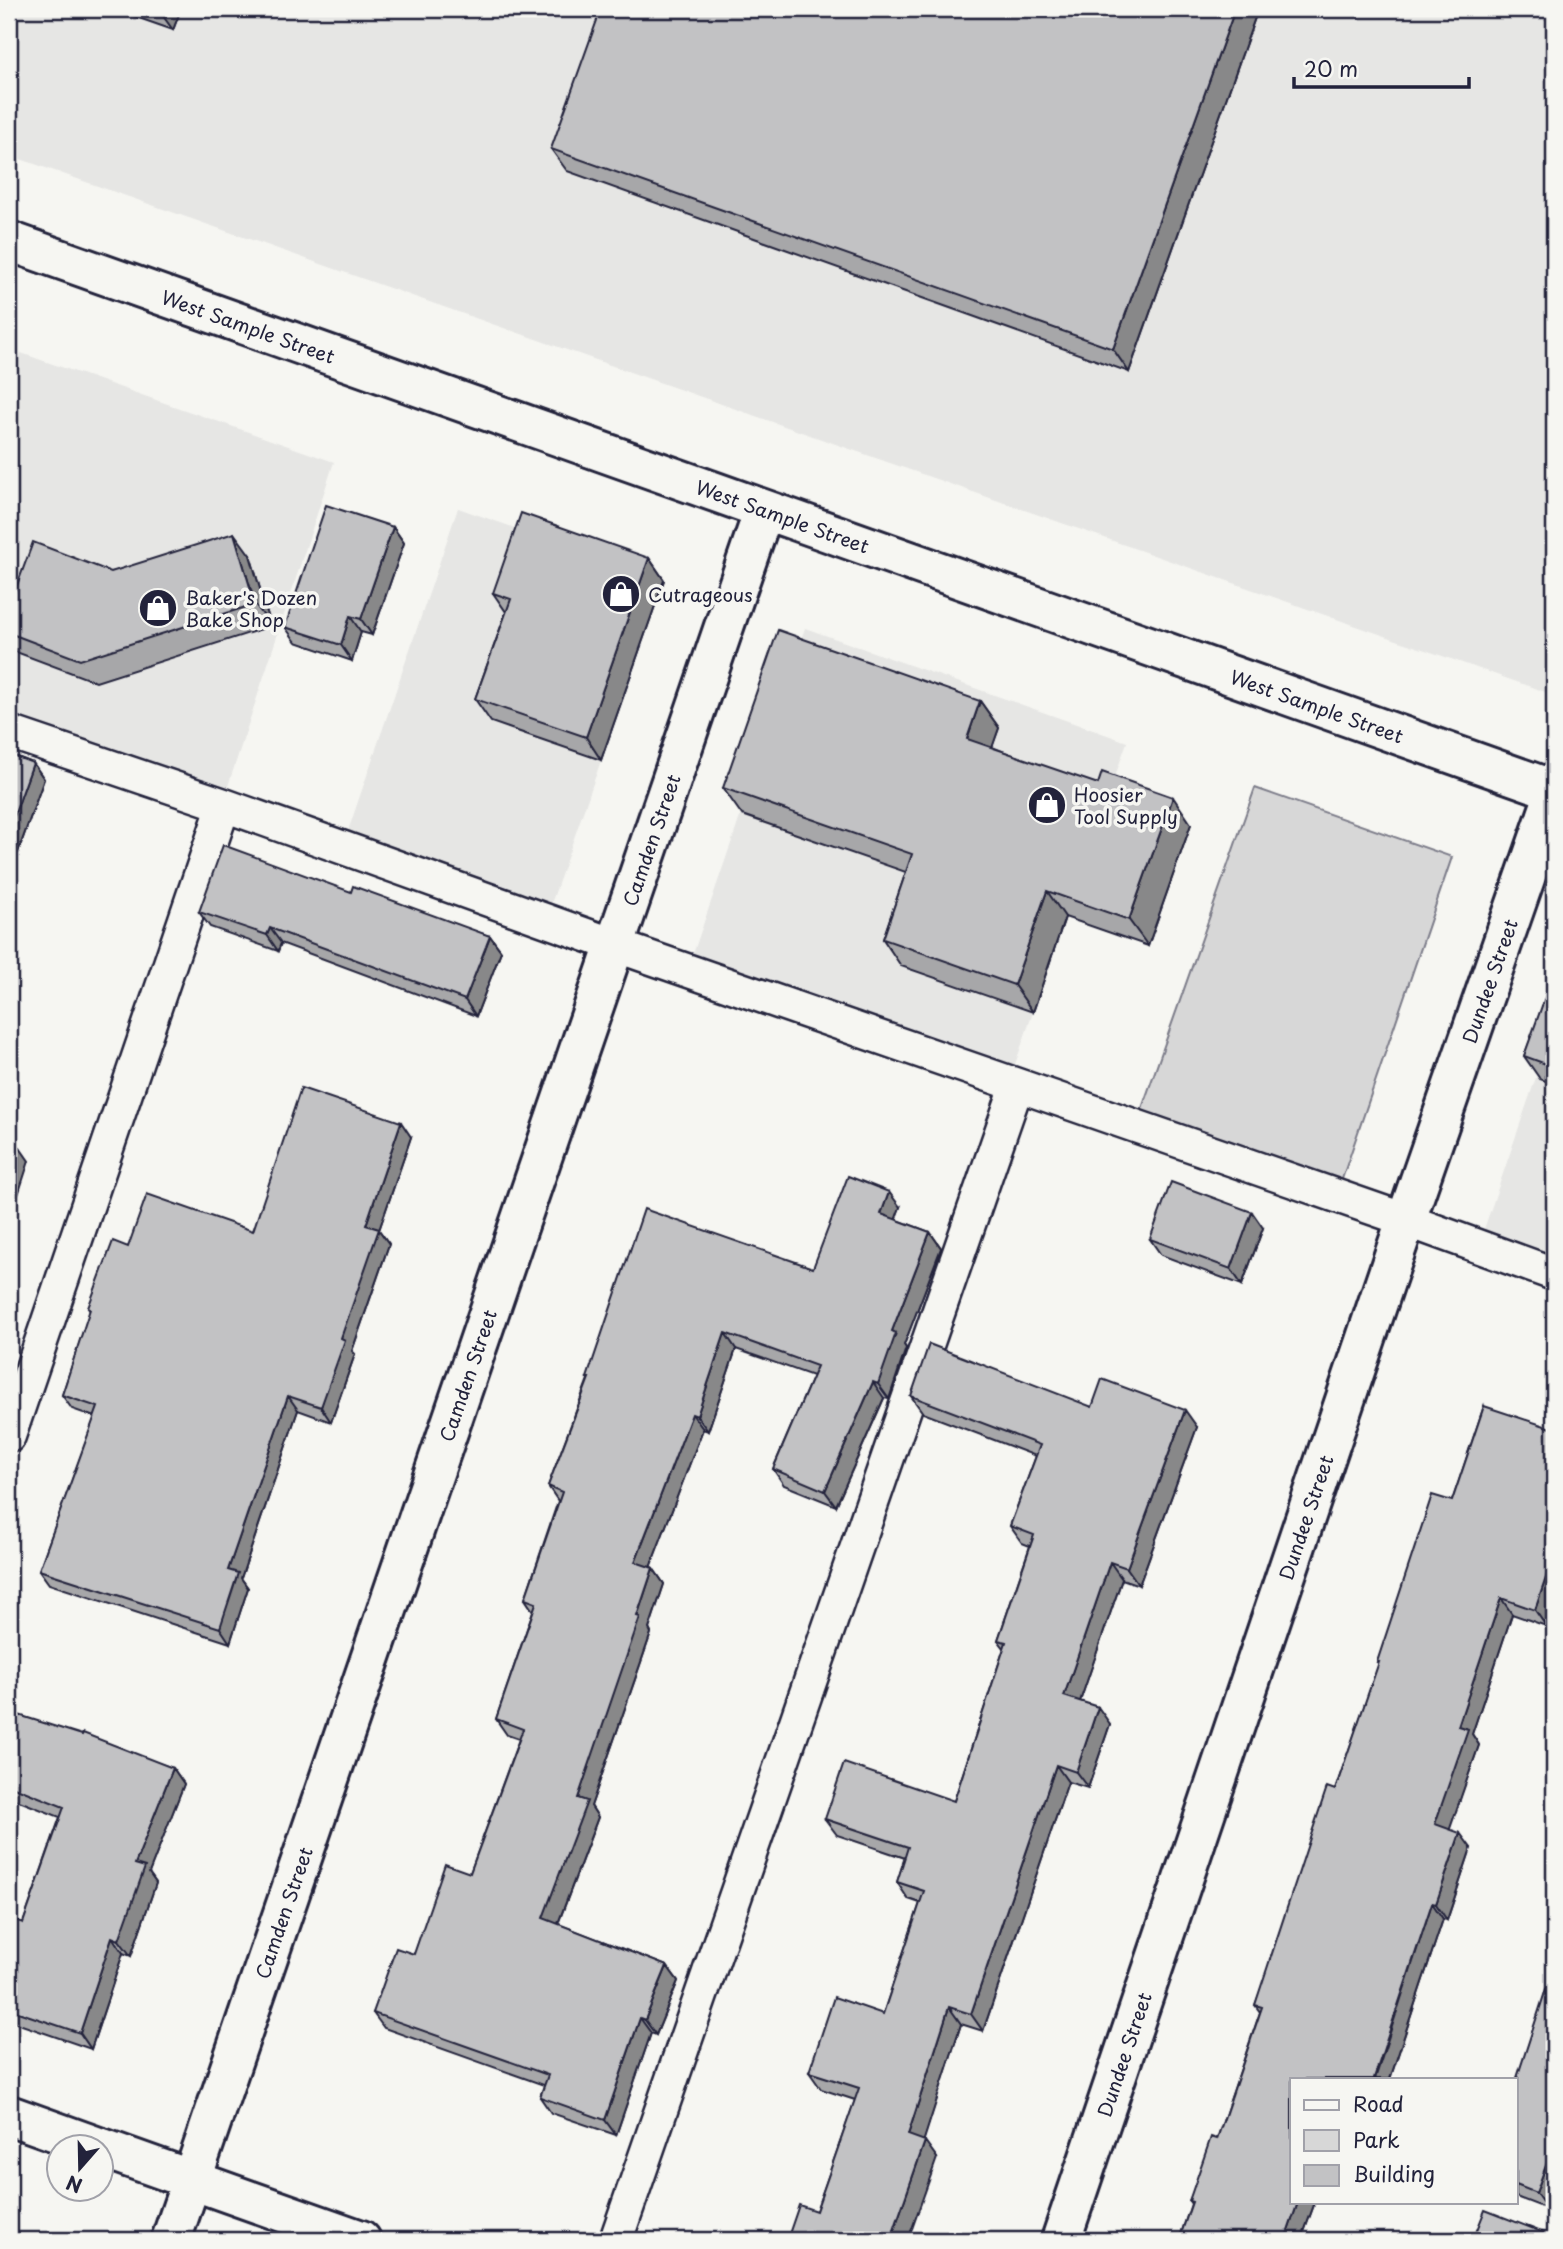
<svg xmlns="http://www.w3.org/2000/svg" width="1563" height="2249" font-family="'Playpen Sans',sans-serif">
<rect width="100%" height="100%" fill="#f6f6f2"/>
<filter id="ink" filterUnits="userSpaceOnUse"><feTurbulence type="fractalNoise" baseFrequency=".0143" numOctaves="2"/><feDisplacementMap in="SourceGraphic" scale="14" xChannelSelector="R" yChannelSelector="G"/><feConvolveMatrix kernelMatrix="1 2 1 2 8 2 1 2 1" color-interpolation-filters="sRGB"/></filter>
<g filter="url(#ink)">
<path fill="#e6e6e4" d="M 9,9 L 1554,9 L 1554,695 L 9,155 Z
M 21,353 L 334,462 L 227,789 L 9,714 L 9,389 Z
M 458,508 L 664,580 L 551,904 L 348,831 Z
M 805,628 L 1127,742 L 1013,1070 L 692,957 Z
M 1554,1025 L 1554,1261 L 1482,1235 Z"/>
<path fill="#d7d7d7" stroke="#7c7c89" stroke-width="2" d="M 1255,788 L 1452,857 L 1341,1182 L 1140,1114 Z"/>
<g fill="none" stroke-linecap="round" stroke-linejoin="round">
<g stroke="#22223b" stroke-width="37">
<path id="lane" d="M 9,732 L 224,805 L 617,946 L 1406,1220 L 1554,1274
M 9,1436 L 224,805
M 616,2240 L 1017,1086"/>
</g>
<g stroke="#22223b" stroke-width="44">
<g id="street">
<path d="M 9,2115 L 101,2148"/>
<path d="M 102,2148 L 361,2240"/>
<path id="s1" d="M 171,2240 L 764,510"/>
</g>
</g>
<g stroke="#22223b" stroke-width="44">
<g id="secondary">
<path id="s2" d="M 9,241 L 1554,790"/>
<path id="s3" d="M 1061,2240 L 1406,1220 L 1554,795"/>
</g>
</g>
<use href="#lane" stroke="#f6f6f2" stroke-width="32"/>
<use href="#street" stroke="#f6f6f2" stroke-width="38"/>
<use href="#secondary" stroke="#f6f6f2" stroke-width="38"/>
</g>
<path fill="#a7a7a9" stroke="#22223b" stroke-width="2" d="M 113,9 L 181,9 L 173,30 Z
M 1258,9 L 1129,372 L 567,171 L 551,149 Z
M 393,527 L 404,543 L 372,635 L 361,632 L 352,661 L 296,642 L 285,627 Z
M 250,555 L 271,626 L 96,682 L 16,652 L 9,642 L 9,607 L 111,572 Z
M 649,558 L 664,580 L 601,760 L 491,722 L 475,699 L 506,612 L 493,593 Z
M 980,701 L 999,728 L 992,747 L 1191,824 L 1148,946 L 1065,917 L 1033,1012 L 901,966 L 883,939 L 906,872 L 742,815 L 723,788 Z
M 9,754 L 33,763 L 44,779 L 18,852 L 9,849 Z
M 351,892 L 490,936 L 501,951 L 476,1016 L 281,943 L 278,951 L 210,927 L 199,912 Z
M 1554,979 L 1554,1084 L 1540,1079 L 1524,1056 Z
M 411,1137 L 379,1230 L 389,1244 L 352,1351 L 355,1354 L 331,1422 L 298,1410 L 241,1578 L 248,1588 L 230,1643 L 49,1584 L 39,1570 L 95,1417 L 72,1409 L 62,1395 L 90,1311 L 88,1308 L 128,1247 L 253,1231 Z
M 900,1207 L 895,1219 L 930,1232 L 941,1248 L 904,1345 L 906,1348 L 889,1399 L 884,1398 L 836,1506 L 784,1485 L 773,1469 L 813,1376 L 736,1349 L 708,1431 L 703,1429 L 650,1567 L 653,1568 L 664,1584 L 649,1629 L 651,1633 L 591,1806 L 598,1817 L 558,1924 L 667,1966 L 678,1981 L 656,2035 L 651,2033 L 616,2135 L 551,2113 L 540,2097 L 544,2085 L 384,2028 L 373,2013 L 470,1873 L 519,1739 L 507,1735 L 496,1719 L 533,1611 L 525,1599 L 558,1501 L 548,1486 L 588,1379 L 587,1378 L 813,1268 Z
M 1263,1228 L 1242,1285 L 1161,1255 L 1150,1239 Z
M 911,1396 L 1092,1407 L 1197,1427 L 1139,1585 L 1122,1579 L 1080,1701 L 1110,1724 L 1088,1788 L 1068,1782 L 983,2031 L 961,2024 L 923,2141 L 937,2158 L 816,2211 L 855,2100 L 821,2089 L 809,2072 L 883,2014 L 920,1903 L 908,1899 L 897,1882 L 905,1858 L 837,1835 L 825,1819 L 954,1801 L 1004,1648 L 998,1640 L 1030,1546 L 1022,1543 L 1010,1526 L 1036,1456 L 923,1413 Z
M 1484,1406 L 1546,1626 L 1512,1614 L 1472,1734 L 1479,1745 L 1449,1829 L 1471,1848 L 1447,1920 L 1443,1919 L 1390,2079 L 1292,2079 L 1292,2202 L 1315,2202 L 1301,2240 L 1179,2240 L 1191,2204 L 1189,2201 L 1217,2139 L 1260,2012 L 1255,2005 L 1335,1790 L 1379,1664 L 1377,1662 L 1452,1501 Z
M 9,1712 L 173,1768 L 184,1784 L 149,1873 L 156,1883 L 131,1956 L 123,1953 L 91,2049 L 10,2021 L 9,2020 L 9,1918 L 23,1923 L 60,1817 L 9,1797 Z
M 1516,2081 L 1547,2209 L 1516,2197 Z"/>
<path fill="#888889" stroke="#22223b" stroke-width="2" d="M 158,9 L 181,9 L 173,30 Z
M 1235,9 L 1258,9 L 1129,372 L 1113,349 Z
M 393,527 L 404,543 L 372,635 L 361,619 Z
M 234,533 L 250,555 L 271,626 L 255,604 Z
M 649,558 L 664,580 L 601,760 L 586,737 Z
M 350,616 L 361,632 L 352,661 L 341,645 Z
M 980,701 L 999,728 L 986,765 L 967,739 Z
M 33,763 L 44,779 L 18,852 L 9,839 L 9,830 Z
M 1173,797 L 1191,824 L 1148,946 L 1129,920 Z
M 1047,891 L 1065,917 L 1033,1012 L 1014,985 Z
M 270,928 L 281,943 L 278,951 L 267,935 Z
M 490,936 L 501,951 L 476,1016 L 465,1000 Z
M 401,1122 L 411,1137 L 379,1230 L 389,1244 L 352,1351 L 355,1354 L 331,1422 L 321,1407 L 341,1338 L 366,1225 Z
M 18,1145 L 29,1161 L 9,1223 L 9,1174 Z
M 889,1192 L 900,1207 L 892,1229 L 881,1214 Z
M 1252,1212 L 1263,1228 L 1242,1285 L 1231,1269 Z
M 930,1232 L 941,1248 L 904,1345 L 906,1348 L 889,1399 L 878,1384 L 892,1331 Z
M 725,1333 L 736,1349 L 708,1431 L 697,1416 Z
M 873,1382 L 884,1398 L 836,1506 L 825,1491 Z
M 288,1396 L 298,1410 L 241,1578 L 248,1588 L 230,1643 L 220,1628 L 228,1570 Z
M 1185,1410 L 1197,1427 L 1139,1585 L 1127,1568 Z
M 692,1414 L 703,1429 L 646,1578 L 635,1562 Z
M 1554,1554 L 1554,1602 L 1546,1626 L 1535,1610 Z
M 1110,1562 L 1122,1579 L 1076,1713 L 1064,1696 Z
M 653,1568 L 664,1584 L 649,1629 L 651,1633 L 591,1806 L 598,1817 L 554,1934 L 543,1918 L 578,1798 Z
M 1501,1598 L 1512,1614 L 1472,1734 L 1479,1745 L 1446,1840 L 1435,1824 L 1458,1726 Z
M 1098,1707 L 1110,1724 L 1088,1788 L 1076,1772 Z
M 1056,1765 L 1068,1782 L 983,2031 L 971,2014 Z
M 173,1768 L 184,1784 L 149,1873 L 156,1883 L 131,1956 L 119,1940 L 135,1864 Z
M 1460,1833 L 1471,1848 L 1447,1920 L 1436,1904 Z
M 1432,1903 L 1443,1919 L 1390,2079 L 1375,2079 Z
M 112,1937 L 123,1953 L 91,2049 L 80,2033 Z
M 667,1966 L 678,1981 L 656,2035 L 645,2020 Z
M 949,2007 L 961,2024 L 920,2152 L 908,2135 Z
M 640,2018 L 651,2033 L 616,2135 L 605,2120 Z
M 925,2141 L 937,2158 L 908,2240 L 895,2240 L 892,2236 Z
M 1554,2143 L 1554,2189 L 1547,2209 L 1536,2193 Z
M 1298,2202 L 1315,2202 L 1301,2240 L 1285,2240 Z
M 1547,2234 L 1552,2240 L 1545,2240 Z"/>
<path fill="#c2c2c4" stroke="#22223b" stroke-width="2" d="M 601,9 L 1235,9 L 1113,349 L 551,149 Z
M 326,505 L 393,527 L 361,619 L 350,616 L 341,645 L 285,627 Z
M 521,513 L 649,558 L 586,737 L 475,699 L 511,599 L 493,593 Z
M 234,533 L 255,604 L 80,660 L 9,633 L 9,607 L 33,542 L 111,572 Z
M 778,630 L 980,701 L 967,739 L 1098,784 L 1102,772 L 1173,797 L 1129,920 L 1047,891 L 1014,985 L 883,939 L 912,854 L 723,788 Z
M 9,754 L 33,763 L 9,830 Z
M 223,845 L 351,892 L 353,886 L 490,936 L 465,1000 L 270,928 L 267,935 L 199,912 Z
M 1552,978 L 1554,979 L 1554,1067 L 1524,1056 Z
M 301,1088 L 401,1122 L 366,1225 L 379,1229 L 341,1338 L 345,1340 L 321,1407 L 288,1396 L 228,1570 L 238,1573 L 220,1628 L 39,1570 L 98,1407 L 62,1395 L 90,1309 L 88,1308 L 113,1241 L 128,1247 L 147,1194 L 253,1231 Z
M 9,1142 L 18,1145 L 9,1174 Z
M 848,1176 L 889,1192 L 881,1214 L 930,1232 L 892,1331 L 896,1333 L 878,1384 L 873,1382 L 825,1491 L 773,1469 L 817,1366 L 725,1333 L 697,1416 L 692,1414 L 635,1562 L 653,1568 L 637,1616 L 640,1617 L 578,1798 L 587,1801 L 543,1918 L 667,1966 L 645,2020 L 640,2018 L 605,2120 L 540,2097 L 548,2075 L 373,2013 L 396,1948 L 414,1954 L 445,1864 L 470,1873 L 523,1729 L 496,1719 L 536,1603 L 525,1599 L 562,1492 L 548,1486 L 589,1378 L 587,1378 L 644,1209 L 813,1268 Z
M 1171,1182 L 1252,1212 L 1231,1269 L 1150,1239 Z
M 929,1344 L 1092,1407 L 1102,1379 L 1185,1410 L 1127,1568 L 1110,1562 L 1064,1696 L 1098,1707 L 1076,1772 L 1056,1765 L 971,2014 L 949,2007 L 908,2135 L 925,2141 L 892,2236 L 906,2240 L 787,2240 L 799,2205 L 816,2211 L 859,2088 L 809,2072 L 834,1997 L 883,2014 L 924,1891 L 897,1882 L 908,1847 L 825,1819 L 844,1763 L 954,1801 L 1006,1642 L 998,1640 L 1034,1535 L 1010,1526 L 1040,1445 L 911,1396 Z
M 1484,1406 L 1554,1429 L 1554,1554 L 1535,1610 L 1501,1598 L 1458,1726 L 1468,1729 L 1435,1824 L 1460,1833 L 1436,1904 L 1432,1903 L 1374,2078 L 1377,2079 L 1292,2079 L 1292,2202 L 1298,2202 L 1285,2240 L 1179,2240 L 1192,2202 L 1189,2201 L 1211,2137 L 1217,2139 L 1262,2007 L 1255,2005 L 1309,1841 L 1327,1787 L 1335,1790 L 1379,1662 L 1377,1662 L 1432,1495 L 1452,1501 Z
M 9,1712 L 82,1735 L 83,1733 L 173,1768 L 135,1864 L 145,1867 L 119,1940 L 112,1937 L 80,2033 L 9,2009 L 9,1918 L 23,1923 L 64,1807 L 9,1785 Z
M 1546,1989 L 1554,1991 L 1554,2143 L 1536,2193 L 1516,2185 L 1516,2081 Z
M 1485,2210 L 1547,2234 L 1545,2240 L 1473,2240 Z"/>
</g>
<defs>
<g id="shop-disc" transform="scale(2.0125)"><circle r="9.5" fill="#22223b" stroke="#f6f6f2"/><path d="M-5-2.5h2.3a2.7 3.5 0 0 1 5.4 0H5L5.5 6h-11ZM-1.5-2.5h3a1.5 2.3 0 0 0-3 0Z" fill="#fff"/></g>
</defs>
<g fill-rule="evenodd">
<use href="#shop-disc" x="621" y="594"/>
<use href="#shop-disc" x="158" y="608"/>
<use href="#shop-disc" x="1047" y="805"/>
</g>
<g text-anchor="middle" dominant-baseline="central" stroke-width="7" stroke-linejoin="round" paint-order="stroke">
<g font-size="19" fill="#22223b" stroke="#f6f6f2">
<text stroke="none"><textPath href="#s2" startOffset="254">West Sample Street</textPath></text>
<text stroke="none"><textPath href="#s2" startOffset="821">West Sample Street</textPath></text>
<text stroke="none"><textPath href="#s2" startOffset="1388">West Sample Street</textPath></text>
<text stroke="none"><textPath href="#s1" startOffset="1480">Camden Street</textPath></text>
<text stroke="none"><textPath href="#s3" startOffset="1330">Dundee Street</textPath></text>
<text stroke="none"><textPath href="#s1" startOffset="914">Camden Street</textPath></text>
<text stroke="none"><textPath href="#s3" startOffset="763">Dundee Street</textPath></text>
<text stroke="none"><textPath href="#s1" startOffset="346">Camden Street</textPath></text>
<text stroke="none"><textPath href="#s3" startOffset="196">Dundee Street</textPath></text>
</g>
<g font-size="19" fill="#22223b" stroke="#f6f6f2" text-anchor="start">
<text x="648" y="594">Cutrageous</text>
<text x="185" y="597">Baker's Dozen<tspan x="185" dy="22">Bake Shop</tspan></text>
<text x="1074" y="794">Hoosier<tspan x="1074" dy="22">Tool Supply</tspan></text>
</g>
</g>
<rect width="1563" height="2249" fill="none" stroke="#f6f6f2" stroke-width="35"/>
<rect x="18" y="18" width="1528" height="2214" fill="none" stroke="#22223b" stroke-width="2.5" filter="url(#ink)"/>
<rect x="1290" y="2078" width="228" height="126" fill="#f6f6f2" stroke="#a1a1a9" stroke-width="2"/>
<rect x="1304" y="2100" width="35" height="10" fill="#f6f6f2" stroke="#a1a1a9" stroke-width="2"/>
<text x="1353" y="2112" font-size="21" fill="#22223b">Road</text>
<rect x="1304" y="2130" width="35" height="21" fill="#d7d7d7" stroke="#a1a1a9" stroke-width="2"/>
<text x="1353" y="2148" font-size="21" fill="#22223b">Park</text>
<rect x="1304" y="2165" width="35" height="21" fill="#c2c2c4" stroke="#a1a1a9" stroke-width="2"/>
<text x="1353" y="2182" font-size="21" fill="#22223b">Building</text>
<g transform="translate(80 2168) rotate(200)"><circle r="33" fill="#f6f6f2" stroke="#a1a1a9" stroke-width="2"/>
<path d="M0-5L12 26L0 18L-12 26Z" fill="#22223b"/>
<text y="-10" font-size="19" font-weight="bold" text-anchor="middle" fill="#22223b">N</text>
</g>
<path d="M1294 77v10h175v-10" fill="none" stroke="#22223b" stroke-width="3.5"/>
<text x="1304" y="77" font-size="21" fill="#22223b" stroke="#f6f6f2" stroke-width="5" paint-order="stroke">20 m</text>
</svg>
